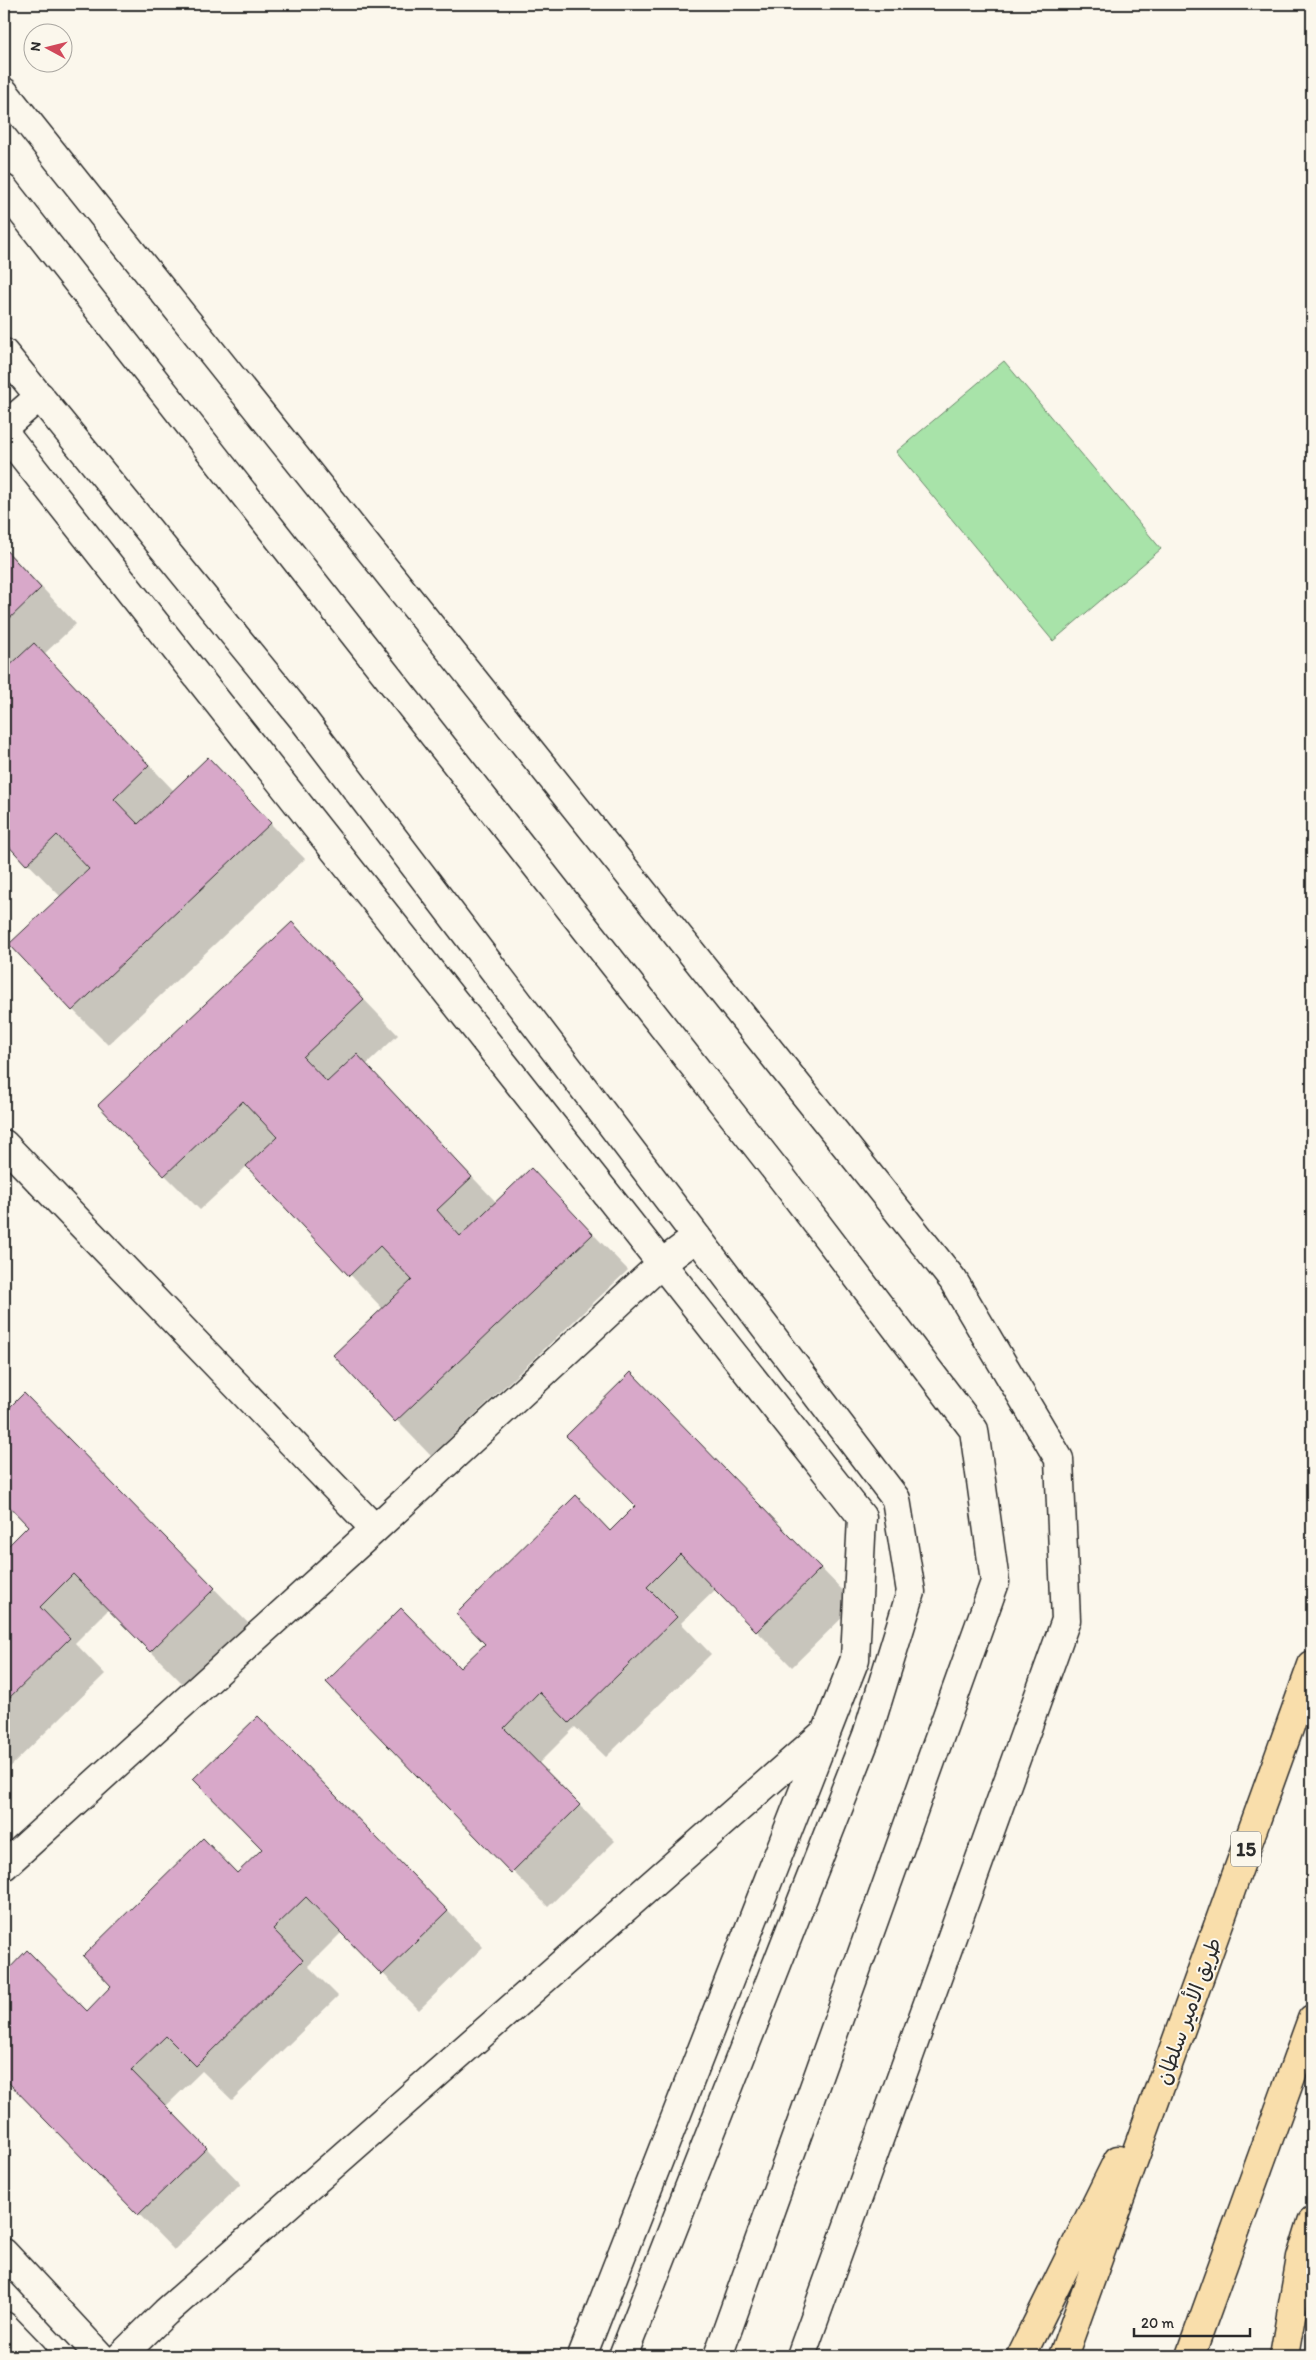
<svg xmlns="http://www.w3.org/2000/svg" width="1316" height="2360" font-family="Itim,'Playpen Sans Arabic',sans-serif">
<rect width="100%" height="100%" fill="#fbf7ec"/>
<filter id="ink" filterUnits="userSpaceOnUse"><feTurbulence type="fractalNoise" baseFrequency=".02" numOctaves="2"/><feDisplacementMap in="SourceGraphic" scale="10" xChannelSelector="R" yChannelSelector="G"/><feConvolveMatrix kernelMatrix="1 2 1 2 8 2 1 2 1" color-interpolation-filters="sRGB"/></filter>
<g filter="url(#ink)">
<path fill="#a8e3a9" stroke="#6a876a" d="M 1004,361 L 1161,549 L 1053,641 L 896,452 Z"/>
<path fill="#0003" d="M 4,547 L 76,624 L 44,654 L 174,791 L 208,759 L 305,859 L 108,1045 L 73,1010 L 61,897 L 4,839 Z
M 291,923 L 398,1035 L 366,1065 L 497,1203 L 531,1170 L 628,1270 L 431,1456 L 334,1355 L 383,1309 L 247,1166 L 200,1210 L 165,1175 Z
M 24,1395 L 249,1624 L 186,1687 L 109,1609 L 75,1643 L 105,1674 L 4,1773 L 4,1552 L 30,1526 L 4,1499 L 4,1415 Z
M 666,1410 L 856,1604 L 792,1667 L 716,1589 L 681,1623 L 711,1654 L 606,1757 L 575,1727 L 538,1764 L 615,1841 L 548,1907 L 327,1682 L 460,1669 L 637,1506 Z
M 293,1753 L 483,1947 L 419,2010 L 342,1932 L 308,1966 L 338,1996 L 232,2100 L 202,2071 L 166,2106 L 241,2184 L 174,2250 L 4,2076 L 4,1975 L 27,1952 L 87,2012 L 263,1849 Z"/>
<path fill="#d8a8c9" stroke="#2b2b2b" d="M 4,548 L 41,588 L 4,624 Z
M 34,643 L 149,765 L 114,799 L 138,824 L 208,757 L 271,823 L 72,1011 L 9,944 L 89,869 L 57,835 L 26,865 L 4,841 L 4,671 Z
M 292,922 L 364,999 L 303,1057 L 327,1082 L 357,1054 L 472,1177 L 437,1210 L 460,1236 L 531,1168 L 593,1234 L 395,1422 L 333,1355 L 412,1280 L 380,1246 L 349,1276 L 246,1166 L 277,1137 L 243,1101 L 164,1176 L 98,1105 Z
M 631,1372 L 821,1568 L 756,1632 L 680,1554 L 647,1587 L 677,1617 L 569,1723 L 539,1692 L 504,1728 L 580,1805 L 511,1873 L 326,1682 L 401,1608 L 460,1668 L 485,1644 L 456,1614 L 576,1495 L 610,1531 L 635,1506 L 566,1436 Z
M 24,1393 L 215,1588 L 150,1652 L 73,1574 L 40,1607 L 70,1638 L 4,1703 L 4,1550 L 28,1526 L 4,1501 L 4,1413 Z
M 258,1716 L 448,1911 L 382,1975 L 306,1897 L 273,1929 L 303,1960 L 196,2066 L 166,2036 L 131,2070 L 207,2148 L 138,2215 L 4,2078 L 4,1974 L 27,1950 L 87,2011 L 111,1986 L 83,1956 L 203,1838 L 237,1873 L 262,1849 L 193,1779 Z"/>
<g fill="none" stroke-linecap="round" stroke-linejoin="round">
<g stroke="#2b2b2b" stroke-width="31">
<path id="minor" d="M 4,92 L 953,1280 L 1059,1459 L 1066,1620 L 801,2356
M 4,189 L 782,1178 L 974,1430 L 995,1582 L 718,2356
M 4,353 L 303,719 L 896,1499 L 911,1592 L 867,1735 L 623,2356
M 4,427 L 40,396
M 4,432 L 862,1517 L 855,1659 L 582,2356
M 4,1144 L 375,1529
M 4,1866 L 375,1529 L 661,1264 L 697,1237
M 4,2253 L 100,2356
M 4,2326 L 33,2356
M 121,2356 L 166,2312 L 823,1734"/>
</g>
<g stroke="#2b2b2b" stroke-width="31">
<path id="major" d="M 1284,2356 L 1301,2258 L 1312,2222"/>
</g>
<g stroke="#2b2b2b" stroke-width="31">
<path id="highway" d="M 1021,2356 L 1118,2160
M 1063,2356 L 1312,1665
M 1190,2356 L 1312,2019"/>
</g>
<use href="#minor" stroke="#fbf7ec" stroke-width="28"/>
<use href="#major" stroke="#f9deab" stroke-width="28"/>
<use href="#highway" stroke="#f9deab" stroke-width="28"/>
</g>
</g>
<g text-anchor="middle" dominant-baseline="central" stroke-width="4" stroke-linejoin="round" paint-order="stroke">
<rect fill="#fbf7ec" stroke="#696865" stroke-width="1" x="1231" y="1831.5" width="30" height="35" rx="4"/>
<g font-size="20" font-weight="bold" fill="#2b2b2b">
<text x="1246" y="1849">15</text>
</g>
<g font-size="21" fill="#2b2b2b" stroke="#fbf7ec">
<text transform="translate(1188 2011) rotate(-70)">طريق الأمير سلطان</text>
</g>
</g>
<rect width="1316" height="2360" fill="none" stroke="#fbf7ec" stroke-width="20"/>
<rect x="10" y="10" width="1296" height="2340" fill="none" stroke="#2b2b2b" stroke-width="2" filter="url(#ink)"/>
<g transform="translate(48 48) rotate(277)"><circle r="24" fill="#fbf7ec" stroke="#a8a59f"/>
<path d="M0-4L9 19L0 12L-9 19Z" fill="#d1495b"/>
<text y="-8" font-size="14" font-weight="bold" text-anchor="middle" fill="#2b2b2b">N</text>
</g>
<path d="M1134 2328v8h116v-8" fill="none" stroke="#2b2b2b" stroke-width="2.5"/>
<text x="1141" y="2328" font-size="15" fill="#2b2b2b" stroke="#fbf7ec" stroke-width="4" paint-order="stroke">20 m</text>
</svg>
